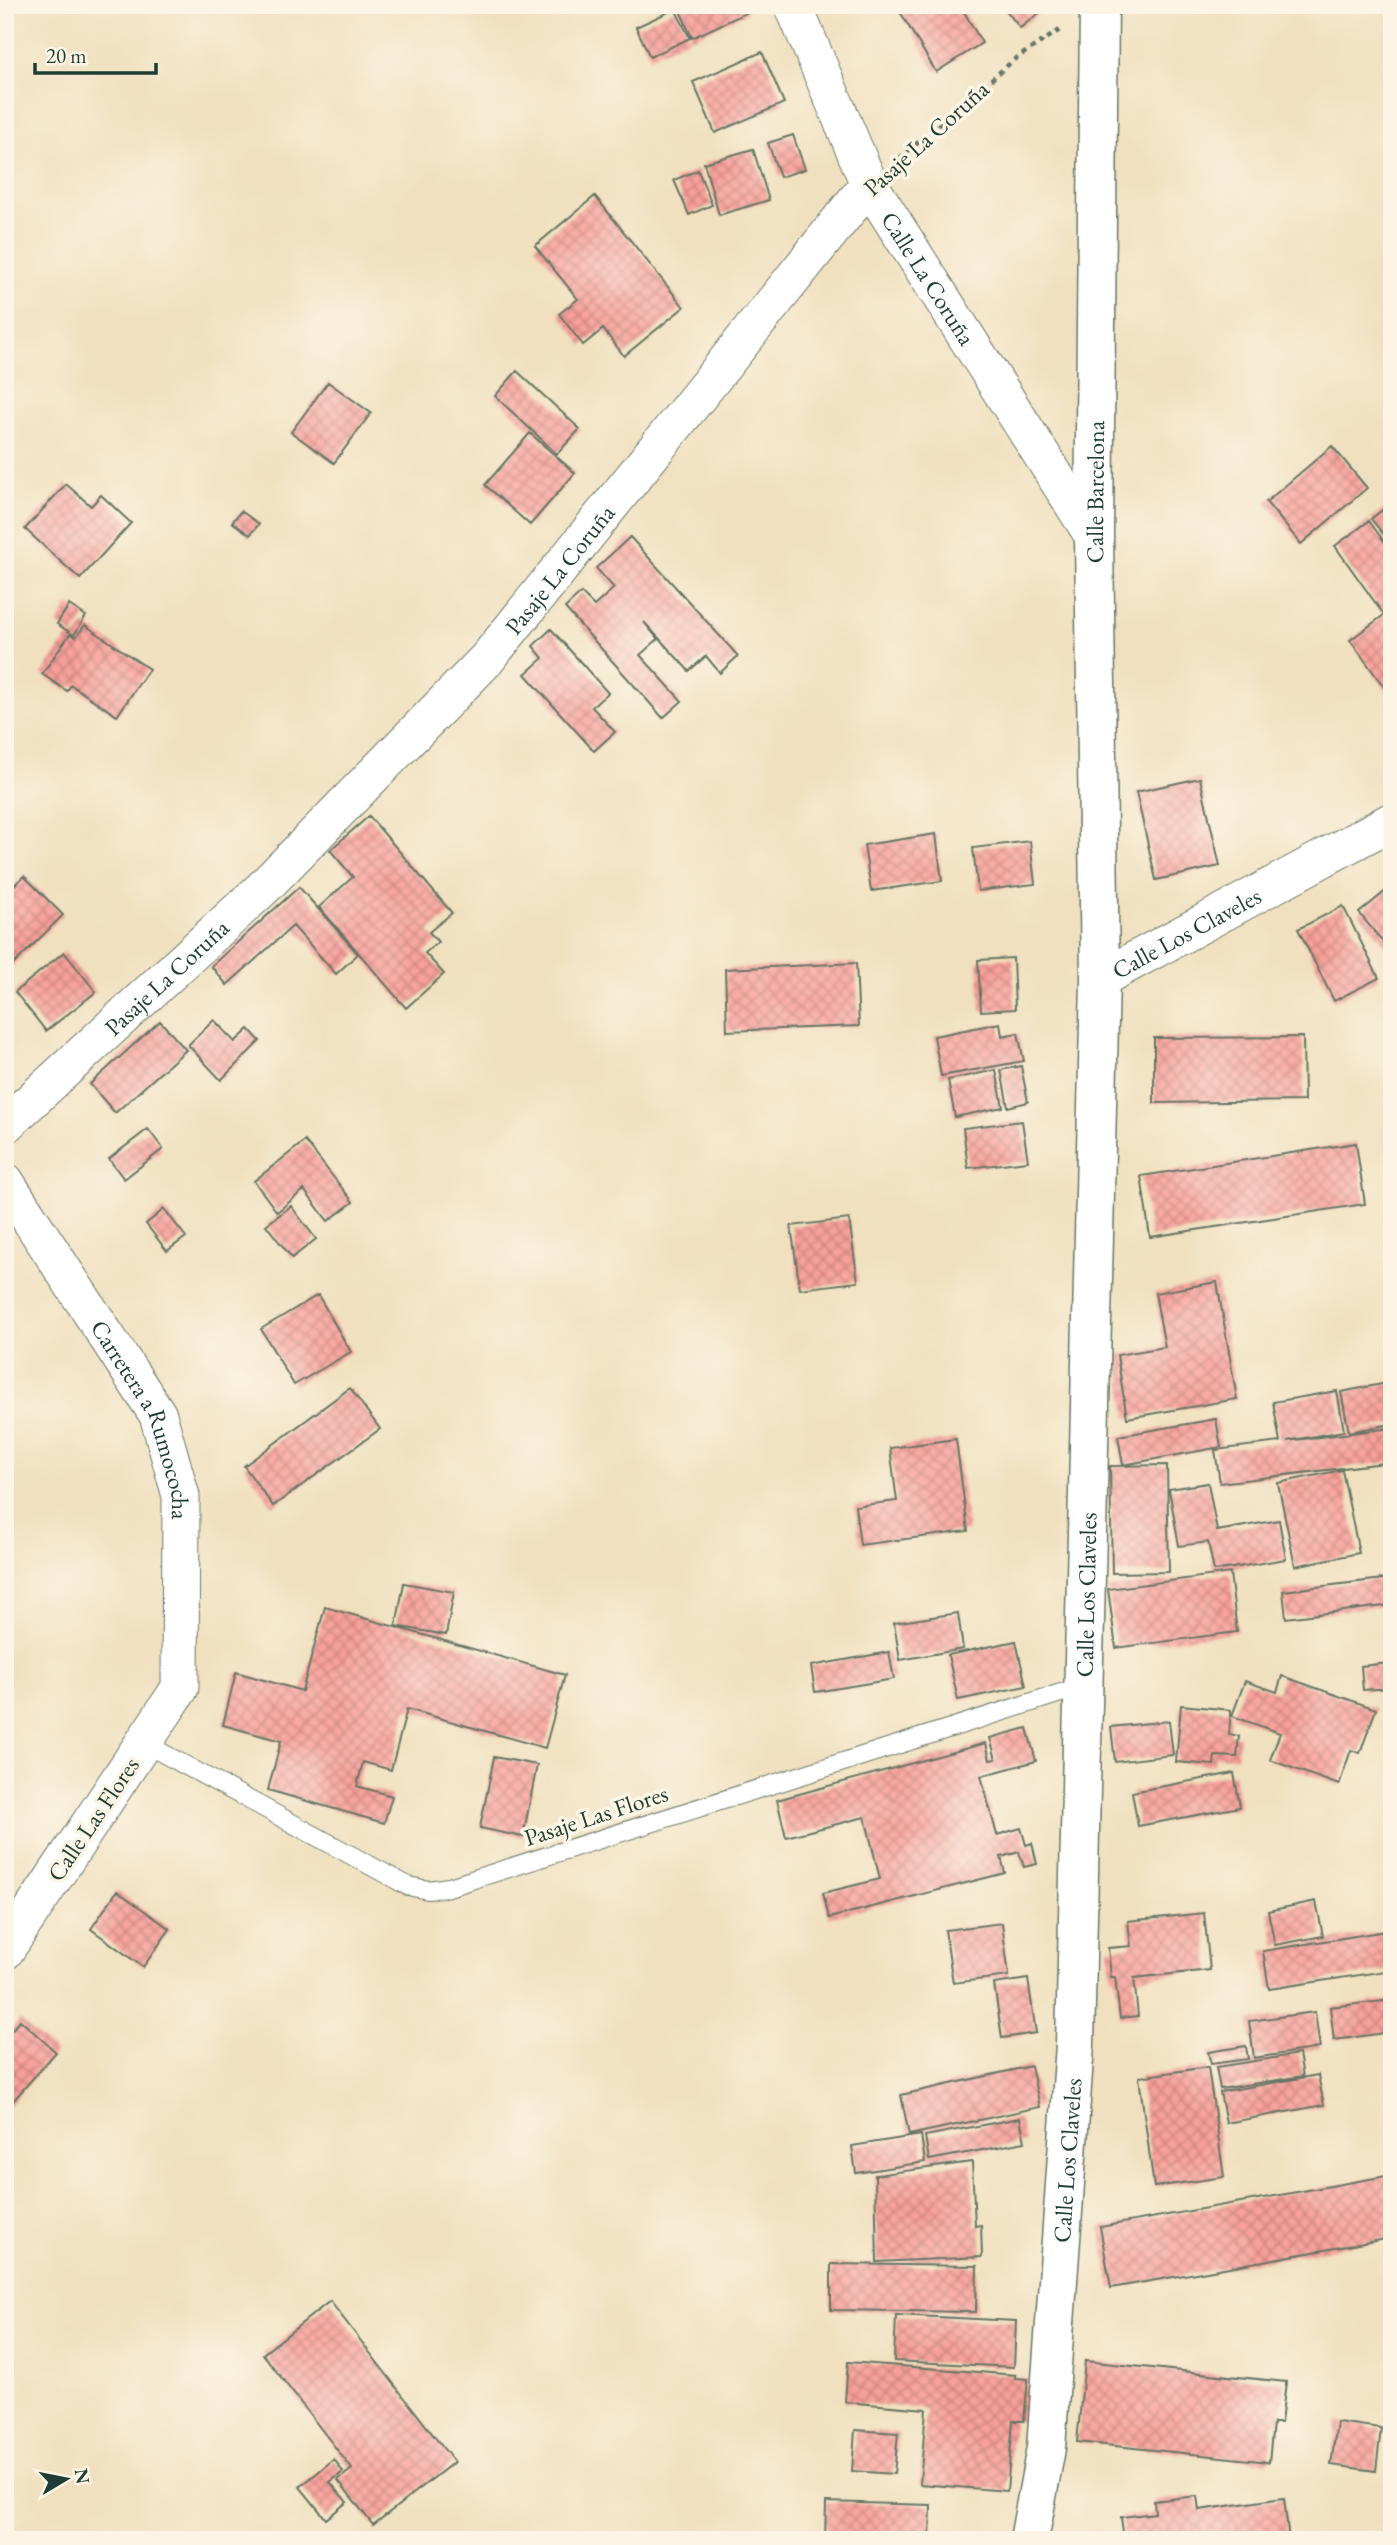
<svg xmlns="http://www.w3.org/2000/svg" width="1397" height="2545" font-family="'EB Garamond',serif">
<defs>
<pattern id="building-cross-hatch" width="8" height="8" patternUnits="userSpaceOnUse" patternTransform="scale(1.75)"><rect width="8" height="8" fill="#f9a09b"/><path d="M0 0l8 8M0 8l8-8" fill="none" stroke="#c9847f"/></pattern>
</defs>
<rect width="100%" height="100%" fill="#fcf5e5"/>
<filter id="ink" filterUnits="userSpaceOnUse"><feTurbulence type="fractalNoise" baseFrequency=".0143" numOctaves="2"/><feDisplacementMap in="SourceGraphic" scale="14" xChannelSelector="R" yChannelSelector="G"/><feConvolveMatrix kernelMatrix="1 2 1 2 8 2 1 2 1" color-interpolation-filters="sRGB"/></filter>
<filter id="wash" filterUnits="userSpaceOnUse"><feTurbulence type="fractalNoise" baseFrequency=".00686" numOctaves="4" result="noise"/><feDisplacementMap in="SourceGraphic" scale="28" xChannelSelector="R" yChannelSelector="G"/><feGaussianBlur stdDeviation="1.57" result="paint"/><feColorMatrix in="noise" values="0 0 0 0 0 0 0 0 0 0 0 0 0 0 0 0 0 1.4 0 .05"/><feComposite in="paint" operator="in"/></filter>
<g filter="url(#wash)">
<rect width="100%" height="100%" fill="#f0e0bf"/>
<g id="blocks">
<path fill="url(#building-cross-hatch)" d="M 745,5 L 748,12 L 692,38 L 678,6 Z
M 906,5 L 960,5 L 982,43 L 936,72 L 899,10 Z
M 1002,5 L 1041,5 L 1044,9 L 1020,28 Z
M 675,9 L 690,38 L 650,57 L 636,27 Z
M 762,52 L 784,103 L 715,133 L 693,82 Z
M 793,135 L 805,169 L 780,177 L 768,143 Z
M 753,149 L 769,200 L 719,215 L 704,163 Z
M 698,170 L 712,205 L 689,215 L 674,180 Z
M 595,196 L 684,307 L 624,356 L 603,329 L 583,345 L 559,314 L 578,299 L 535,246 Z
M 517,371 L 580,429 L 557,454 L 495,396 Z
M 328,382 L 371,413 L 334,463 L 291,432 Z
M 530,433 L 575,473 L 530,525 L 485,485 Z
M 1332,446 L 1367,488 L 1301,544 L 1266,502 Z
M 66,484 L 91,506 L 101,495 L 131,523 L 80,579 L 25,529 Z
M 1392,502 L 1392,545 L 1371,519 Z
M 241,511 L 259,524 L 250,535 L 232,522 Z
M 1369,521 L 1392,552 L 1392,698 L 1350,640 L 1384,615 L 1335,546 Z
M 630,537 L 738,656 L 720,673 L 706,656 L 689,671 L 644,622 L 658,639 L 640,655 L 682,701 L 663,718 L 565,608 L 581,593 L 594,606 L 614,588 L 596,568 Z
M 69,605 L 86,616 L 74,635 L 57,624 Z
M 85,625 L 149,669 L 117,716 L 71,685 L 67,691 L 42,674 L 70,634 L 76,637 Z
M 551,629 L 608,693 L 592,707 L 615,732 L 594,751 L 525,674 L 543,658 L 533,646 Z
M 1200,778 L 1220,866 L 1156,880 L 1136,792 Z
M 369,816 L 452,913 L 429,932 L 438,942 L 425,953 L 444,974 L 406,1008 L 319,907 L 353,877 L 330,850 Z
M 936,834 L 942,881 L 871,891 L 864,845 Z
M 1030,841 L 1035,884 L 978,891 L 973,848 Z
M 24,876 L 63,915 L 5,973 L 5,894 Z
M 299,887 L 358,954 L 336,974 L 293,926 L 227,985 L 211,966 Z
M 1387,890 L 1392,896 L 1392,953 L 1359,913 Z
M 1343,906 L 1379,978 L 1334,1001 L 1298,929 Z
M 64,952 L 96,992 L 46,1031 L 15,992 Z
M 1013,958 L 1015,1009 L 981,1011 L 978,960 Z
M 856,963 L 859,1026 L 727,1031 L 725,969 Z
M 214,1020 L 235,1042 L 249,1029 L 260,1041 L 221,1080 L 188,1045 Z
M 160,1021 L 186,1050 L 115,1113 L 90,1084 Z
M 1000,1023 L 1002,1036 L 1018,1033 L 1024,1061 L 941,1076 L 934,1036 Z
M 1303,1037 L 1304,1101 L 1154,1103 L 1154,1038 Z
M 1021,1066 L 1028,1102 L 1008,1107 L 1001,1070 Z
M 996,1070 L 1003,1107 L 955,1117 L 948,1080 Z
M 1022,1121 L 1028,1161 L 968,1168 L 963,1128 Z
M 148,1129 L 163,1149 L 124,1179 L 109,1159 Z
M 305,1141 L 353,1202 L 328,1221 L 304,1190 L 277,1212 L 254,1181 Z
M 1356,1143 L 1365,1204 L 1150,1237 L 1141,1176 Z
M 291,1206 L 316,1239 L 292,1258 L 266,1225 Z
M 164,1209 L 186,1237 L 167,1251 L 146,1224 Z
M 849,1219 L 858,1282 L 800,1289 L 791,1226 Z
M 1217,1282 L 1237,1399 L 1127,1418 L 1117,1355 L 1165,1347 L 1155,1293 Z
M 318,1295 L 351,1352 L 294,1385 L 261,1329 Z
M 1392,1382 L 1392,1424 L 1349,1432 L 1341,1392 Z
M 350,1388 L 380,1429 L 273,1506 L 244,1466 Z
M 1337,1391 L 1344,1431 L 1287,1441 L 1392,1428 L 1392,1462 L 1220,1483 L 1215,1450 L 1280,1442 L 1273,1402 Z
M 1216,1419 L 1221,1447 L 1123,1465 L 1118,1436 Z
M 956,1439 L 968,1531 L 860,1545 L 855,1506 L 897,1501 L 890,1448 Z
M 1167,1465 L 1169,1572 L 1112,1573 L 1110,1466 Z
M 1342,1470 L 1359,1553 L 1295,1566 L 1278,1483 Z
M 1208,1483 L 1217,1531 L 1279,1520 L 1286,1559 L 1214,1571 L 1208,1542 L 1179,1546 L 1169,1489 Z
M 1230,1573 L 1237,1632 L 1116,1648 L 1108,1589 Z
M 1392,1578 L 1392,1605 L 1286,1618 L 1283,1591 Z
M 404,1583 L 454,1592 L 446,1635 L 396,1626 Z
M 325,1607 L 565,1675 L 545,1748 L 407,1709 L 391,1770 L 363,1762 L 357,1786 L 392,1796 L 384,1823 L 268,1790 L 281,1741 L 223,1725 L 236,1672 L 302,1691 Z
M 958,1613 L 963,1649 L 900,1660 L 894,1623 Z
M 1016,1641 L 1026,1686 L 958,1700 L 948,1655 Z
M 889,1652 L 894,1679 L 815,1692 L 811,1666 Z
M 1389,1663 L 1391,1688 L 1363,1690 L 1361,1666 Z
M 1282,1676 L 1376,1709 L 1360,1753 L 1351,1750 L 1339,1785 L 1270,1760 L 1280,1733 L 1232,1716 L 1245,1681 L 1277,1692 Z
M 1181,1705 L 1231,1710 L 1229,1734 L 1239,1736 L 1237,1757 L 1215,1756 L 1214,1765 L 1176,1762 Z
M 1169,1721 L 1173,1755 L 1115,1762 L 1111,1727 Z
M 1027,1728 L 1036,1761 L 981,1776 L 997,1835 L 1021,1828 L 1026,1845 L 1032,1843 L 1037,1864 L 1024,1867 L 1019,1852 L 1001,1857 L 1005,1873 L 829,1918 L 823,1893 L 880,1879 L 865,1817 L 786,1837 L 777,1800 L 986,1743 L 990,1760 L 996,1759 L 990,1738 Z
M 494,1757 L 537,1765 L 523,1837 L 480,1828 Z
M 1234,1773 L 1240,1807 L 1138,1826 L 1132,1792 Z
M 117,1891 L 170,1929 L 143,1967 L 91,1929 Z
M 1316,1901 L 1323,1936 L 1275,1945 L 1268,1911 Z
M 1204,1913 L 1210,1970 L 1134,1978 L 1138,2016 L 1120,2018 L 1115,1977 L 1111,1977 L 1108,1948 L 1131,1946 L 1128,1921 Z
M 1002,1923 L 1009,1976 L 953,1983 L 945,1930 Z
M 1392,1930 L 1392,1970 L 1269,1989 L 1263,1951 Z
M 1028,1979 L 1036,2033 L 1002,2038 L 994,1984 Z
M 1392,2000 L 1392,2032 L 1334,2040 L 1330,2007 Z
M 1315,2012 L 1320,2048 L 1254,2058 L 1249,2021 Z
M 20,2020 L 56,2052 L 5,2110 L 5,2038 Z
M 1246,2046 L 1248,2059 L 1211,2064 L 1208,2052 Z
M 1299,2054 L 1303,2076 L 1220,2089 L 1216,2067 Z
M 1031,2066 L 1040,2107 L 909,2135 L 901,2095 Z
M 1208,2067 L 1224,2177 L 1154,2187 L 1139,2077 Z
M 1318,2075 L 1324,2105 L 1226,2123 L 1220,2092 Z
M 1020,2118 L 1025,2142 L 929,2160 L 925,2136 Z
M 921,2135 L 925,2162 L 856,2173 L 852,2146 Z
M 972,2162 L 975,2226 L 981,2225 L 982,2257 L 877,2262 L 875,2175 Z
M 1392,2175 L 1392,2238 L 1111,2288 L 1100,2227 Z
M 831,2264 L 977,2266 L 976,2312 L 831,2310 Z
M 330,2301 L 454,2462 L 373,2525 L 338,2480 L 352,2469 L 263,2354 Z
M 896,2315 L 1016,2321 L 1014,2367 L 894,2361 Z
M 1085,2361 L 1286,2382 L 1281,2423 L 1273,2423 L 1269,2462 L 1077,2442 Z
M 848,2362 L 1016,2375 L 1015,2378 L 1028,2379 L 1024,2421 L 1013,2421 L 1007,2491 L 920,2484 L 926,2409 L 845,2402 Z
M 1337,2422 L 1381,2428 L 1376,2471 L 1331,2465 Z
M 855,2430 L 898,2433 L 894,2474 L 852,2471 Z
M 334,2459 L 343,2472 L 330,2482 L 347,2502 L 326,2519 L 300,2487 Z
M 1197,2496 L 1199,2510 L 1284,2498 L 1289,2540 L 1124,2540 L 1121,2517 L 1155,2513 L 1154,2501 Z
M 826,2502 L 931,2505 L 930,2540 L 825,2540 Z"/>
</g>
</g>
<g filter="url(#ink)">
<use href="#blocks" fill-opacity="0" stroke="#687665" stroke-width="2"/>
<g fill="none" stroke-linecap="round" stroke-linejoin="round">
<g stroke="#687665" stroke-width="20">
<path id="service" d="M 144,1743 L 408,1886 L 428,1890 L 449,1887 L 1083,1686"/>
</g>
<g stroke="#687665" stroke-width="39">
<g id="minor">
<path id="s1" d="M 793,5 L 869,184 L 1094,537"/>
<path id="s2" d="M 1100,979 L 1392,821"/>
<path id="s3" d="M 5,1125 L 263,888 L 487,659 L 869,184"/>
<path id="s4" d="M 5,1181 L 158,1415 L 181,1496 L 180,1688 L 5,1951"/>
</g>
</g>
<g stroke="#687665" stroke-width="41">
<g id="tertiary">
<path id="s5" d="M 1029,2540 L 1046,2448 L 1075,2045 L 1100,979 L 1094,537 L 1099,5"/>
</g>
</g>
<path stroke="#687665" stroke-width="4.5" stroke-dasharray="5 5" stroke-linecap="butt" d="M 900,158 L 1015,59 L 1060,30"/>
<use href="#service" stroke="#fff" stroke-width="18"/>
<use href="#minor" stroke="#fff" stroke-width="37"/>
<use href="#tertiary" stroke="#fff" stroke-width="38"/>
</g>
</g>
<g text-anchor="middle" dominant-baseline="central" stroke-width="7" stroke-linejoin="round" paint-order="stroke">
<g font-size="24" fill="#1f3d34" stroke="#fcf5e5">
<text transform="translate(926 138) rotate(-42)">Pasaje La Coruña</text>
<text stroke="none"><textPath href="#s1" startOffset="306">Calle La Coruña</textPath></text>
<text stroke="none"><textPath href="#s5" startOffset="2051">Calle Barcelona</textPath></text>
<text stroke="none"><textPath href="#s3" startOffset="786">Pasaje La Coruña</textPath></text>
<text stroke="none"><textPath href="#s2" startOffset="98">Calle Los Claveles</textPath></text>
<text stroke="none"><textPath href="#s3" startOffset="219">Pasaje La Coruña</textPath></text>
<text stroke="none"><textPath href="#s4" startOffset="278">Carretera a Rumococha</textPath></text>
<text stroke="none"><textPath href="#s5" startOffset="948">Calle Los Claveles</textPath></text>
<text transform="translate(596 1815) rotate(-18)">Pasaje Las Flores</text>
<text transform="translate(93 1819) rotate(-56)">Calle Las Flores</text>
<text stroke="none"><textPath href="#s5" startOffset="382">Calle Los Claveles</textPath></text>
</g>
</g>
<rect width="1397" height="2545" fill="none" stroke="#fcf5e5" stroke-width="28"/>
<g transform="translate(66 2479) rotate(80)" stroke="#fcf5e5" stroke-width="5" paint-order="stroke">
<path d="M0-5L12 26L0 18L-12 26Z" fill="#1f3d34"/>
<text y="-10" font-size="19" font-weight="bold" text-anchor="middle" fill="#1f3d34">N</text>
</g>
<path d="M35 63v10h121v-10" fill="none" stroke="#1f3d34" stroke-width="3.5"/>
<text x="46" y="63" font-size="21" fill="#1f3d34" stroke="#fcf5e5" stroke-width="5" paint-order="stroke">20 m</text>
</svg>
